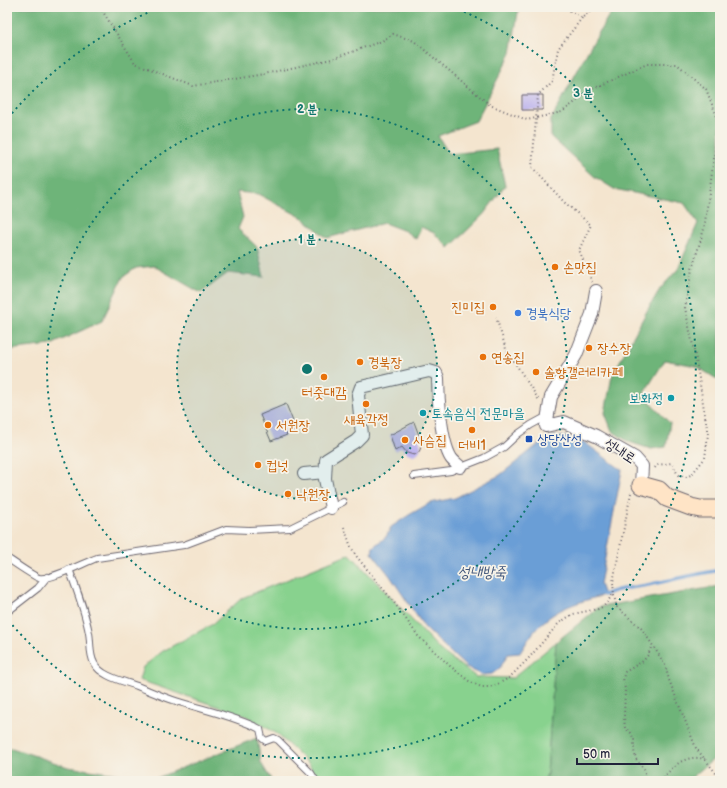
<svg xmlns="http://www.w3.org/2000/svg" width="727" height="788" font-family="'Balsamiq Sans','Poor Story',sans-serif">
<rect width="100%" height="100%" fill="#f7f3e8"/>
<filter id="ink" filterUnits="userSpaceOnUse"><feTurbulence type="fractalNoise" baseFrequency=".025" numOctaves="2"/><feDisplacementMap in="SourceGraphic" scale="8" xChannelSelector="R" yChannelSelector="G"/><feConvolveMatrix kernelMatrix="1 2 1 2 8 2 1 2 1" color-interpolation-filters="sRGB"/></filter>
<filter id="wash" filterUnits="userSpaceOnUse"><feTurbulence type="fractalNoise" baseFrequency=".012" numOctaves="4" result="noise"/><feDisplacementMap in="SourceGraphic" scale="16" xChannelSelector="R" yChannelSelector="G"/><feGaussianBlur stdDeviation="0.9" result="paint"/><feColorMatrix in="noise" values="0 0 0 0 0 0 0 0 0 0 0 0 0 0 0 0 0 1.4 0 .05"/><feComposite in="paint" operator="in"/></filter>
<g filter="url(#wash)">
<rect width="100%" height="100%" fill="#f4e5cf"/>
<path fill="#88d28e" stroke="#557a64" d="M 350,554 L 441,651 L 476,677 L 513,678 L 556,642 L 547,774 L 544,781 L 311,781 L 313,774 L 310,765 L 276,733 L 246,716 L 139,680 L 143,667 L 163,651 L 213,624 L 242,598 Z"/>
<path fill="#6eb479" stroke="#486b5a" d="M 7,7 L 519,7 L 511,53 L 476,121 L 438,136 L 449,154 L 497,149 L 505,186 L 483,215 L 449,248 L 434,233 L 421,227 L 416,239 L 405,231 L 384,223 L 327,238 L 303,218 L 258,194 L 237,192 L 243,217 L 238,229 L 257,247 L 264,277 L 228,273 L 201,293 L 154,266 L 136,268 L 123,277 L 102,321 L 51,345 L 7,350 Z
M 620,7 L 720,7 L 720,381 L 696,366 L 665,360 L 644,393 L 656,409 L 670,423 L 666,447 L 651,449 L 629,442 L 612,431 L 605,413 L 612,376 L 648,309 L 660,289 L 678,269 L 698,223 L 684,203 L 614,189 L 595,177 L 551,137 L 551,120 L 588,51 L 609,15 Z
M 720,586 L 720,754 L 692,777 L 691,781 L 544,781 L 547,774 L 556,642 L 599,607 Z
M 257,738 L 261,763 L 272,781 L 7,781 L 7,749 L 12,748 L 68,767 L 154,779 Z"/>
<path fill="#6a9ed6" stroke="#466088" d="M 552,436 L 567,437 L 584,442 L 622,470 L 600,584 L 604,595 C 577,603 558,607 538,627 C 531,634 525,645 520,653 L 508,654 L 500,668 L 492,674 L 481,675 L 465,666 L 425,628 L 390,576 L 372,553 L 373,547 L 386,537 L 391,527 L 409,515 L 430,503 L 455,498 L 500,475 L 539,444 Z"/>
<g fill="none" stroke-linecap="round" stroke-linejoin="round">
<path stroke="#6a9ed6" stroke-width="3.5" d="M 600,593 L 604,595 C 619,587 636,588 652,584 C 675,579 697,574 720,570"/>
</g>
<g id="blocks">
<path fill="#b5abee" d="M 522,95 L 543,95 L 543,110 L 522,110 Z
M 286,404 L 296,429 L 286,434 L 287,435 L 271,441 L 260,415 Z
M 414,422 L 420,438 L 419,439 L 421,446 L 420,450 L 418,453 L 414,455 L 407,453 L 402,447 L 395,451 L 390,435 Z"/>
</g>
</g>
<g filter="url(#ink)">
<use href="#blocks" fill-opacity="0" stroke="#6c666f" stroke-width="1"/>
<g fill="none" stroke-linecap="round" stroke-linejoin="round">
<g stroke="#6c666f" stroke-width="8">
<path id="lane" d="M 414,476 L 451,471 L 484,458 L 504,447 L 518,434 L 531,425 L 542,419 L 545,425
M 7,558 C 13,562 33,576 39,578 C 50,581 85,562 97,558 L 184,545 L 226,529 L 249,530 L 290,528 L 343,502
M 69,569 C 77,590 85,611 89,633 C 91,643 89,654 94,663 C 101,677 124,681 137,686 C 150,691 163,697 176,701 C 204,710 234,716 260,729 L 262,738 L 266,741 L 274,738 L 278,740 L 311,773 L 316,781
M 7,612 L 38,588 L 47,577"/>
</g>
<g stroke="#6c666f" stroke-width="14">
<path id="street" d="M 596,291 L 592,314 L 576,355 L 551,397 L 546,426 L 564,422 L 596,436 L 635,458 L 642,466 L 641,485
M 304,474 L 325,472
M 331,508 L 325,479 L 326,460 L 356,441 L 362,435 L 358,395 L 361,387 L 429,371 L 436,373 L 438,378 C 438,398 441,442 451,458 C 453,461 457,464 460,467"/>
</g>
<g stroke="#6c666f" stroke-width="19">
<path id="secondary" d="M 641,485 L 659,490 L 667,498 L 691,507 L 700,509 L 720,509"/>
</g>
<path stroke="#6c666f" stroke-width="2" stroke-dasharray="1 3" stroke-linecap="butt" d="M 100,7 L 135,63 L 193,86 L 264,74 L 332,59 L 382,41 L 393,34 L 414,41 L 490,105 L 527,120 L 562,112 L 594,88 L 647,64 L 677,64 L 706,89 L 719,122 L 704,229 L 692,269 L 685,308 L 696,360 L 708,434 L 705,458 L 692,474 L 687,477 L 678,475 L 672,463 L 657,465 L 654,469
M 568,7 L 569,10 L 582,18 L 595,7
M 582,18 L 558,49 L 552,81 L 538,95 L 532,167 L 564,202 L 591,225 L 579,250 L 592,282
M 496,317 L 506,349 L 537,397 L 539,401
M 631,493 L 613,582 L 614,596 L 617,607 L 642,629 L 657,652 L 665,665 L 669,680 L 696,748 L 719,777 L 717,781
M 344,527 L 351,547 L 357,557 L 393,601 L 418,636 L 450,666 L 469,681 L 481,687 L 488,687 L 494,686 L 509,678 L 528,659 L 559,623 L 573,614 L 598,609 L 604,606 L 614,593
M 647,781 L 644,769 L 636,759 L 634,751 L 634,740 L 631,733 L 625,728 L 624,717 L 625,689 L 623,678 L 625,672 L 643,661 L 648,655 L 652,645
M 661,781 C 673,766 684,754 705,759"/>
<use href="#lane" stroke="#fff" stroke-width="6"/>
<use href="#street" stroke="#fff" stroke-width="12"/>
<use href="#secondary" stroke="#ffe4c6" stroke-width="17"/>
</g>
</g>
<circle cx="307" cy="369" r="130" fill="#0f766e" fill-opacity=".12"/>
<g fill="none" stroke="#0f766e" stroke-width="2" stroke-dasharray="2 4">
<circle cx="307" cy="369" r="130"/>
<circle cx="307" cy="369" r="260"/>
<path d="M8 118A390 390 0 0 1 161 7M453 7A390 390 0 1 1 8 620"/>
</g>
<g fill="#e8710a" stroke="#f7f3e8" stroke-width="1.5">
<circle cx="555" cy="267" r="4"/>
<circle cx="493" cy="307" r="4"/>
<circle cx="589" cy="348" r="4"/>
<circle cx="483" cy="357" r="4"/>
<circle cx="360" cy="362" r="4"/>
<circle cx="536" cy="372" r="4"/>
<circle cx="324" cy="377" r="4"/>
<circle cx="366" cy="404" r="4"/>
<circle cx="268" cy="425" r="4"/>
<circle cx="472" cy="430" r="4"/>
<circle cx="405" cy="440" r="4"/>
<circle cx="258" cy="465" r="4"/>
<circle cx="288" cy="494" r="4"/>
</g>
<circle fill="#3f7fe0" stroke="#f7f3e8" stroke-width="1.5" cx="518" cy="313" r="4"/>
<g fill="#0f9aa8" stroke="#f7f3e8" stroke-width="1.5">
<circle cx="671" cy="398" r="4"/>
<circle cx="423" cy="413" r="4"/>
</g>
<rect fill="#1a4fb4" stroke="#f7f3e8" stroke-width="1.5" x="525" y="435" width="8" height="8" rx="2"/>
<g text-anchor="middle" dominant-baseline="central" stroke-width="3.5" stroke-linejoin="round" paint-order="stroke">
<g font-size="14" fill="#c56008" stroke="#f7f3e8" text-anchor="start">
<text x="563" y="267">손맛집</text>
<text x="485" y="307" text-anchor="end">진미집</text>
<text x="597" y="348">장수장</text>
<text x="491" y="357">연송집</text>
<text x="368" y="362">경북장</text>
<text x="544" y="372">솔향갤러리카페</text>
<text x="324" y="392" text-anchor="middle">터줏대감</text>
<text x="366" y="419" text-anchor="middle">새육각정</text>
<text x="276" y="425">서원장</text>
<text x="413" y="440">사슴집</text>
<text x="472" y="445" text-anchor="middle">더비1</text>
<text x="266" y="465">컵넛</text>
<text x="296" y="494">낙원장</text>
</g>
<g font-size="14" fill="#366cbe" stroke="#f7f3e8" text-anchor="start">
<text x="526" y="313">경북식당</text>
</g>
<g font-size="14" fill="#0d838f" stroke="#f7f3e8" text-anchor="end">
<text x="663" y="398">보화정</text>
<text x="431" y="413" text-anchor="start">토속음식 전문마을</text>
</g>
<g font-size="14" fill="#164399" stroke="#f7f3e8" text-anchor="start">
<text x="537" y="439">상당산성</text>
</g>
<g font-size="14" fill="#22223b" stroke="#f7f3e8">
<text transform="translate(620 451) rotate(33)">성내로</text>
</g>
<g font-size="15" font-style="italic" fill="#3f5479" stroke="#f7f3e8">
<text x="482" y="572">성내방죽</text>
</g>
</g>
<circle cx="307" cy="369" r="6" fill="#0f766e" stroke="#f7f3e8" stroke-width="2"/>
<g font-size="12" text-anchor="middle" font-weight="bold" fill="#0f766e" stroke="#f7f3e8" stroke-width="3.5" stroke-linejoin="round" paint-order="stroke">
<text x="583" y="97">3 분</text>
<text x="307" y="113">2 분</text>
<text x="307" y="243">1 분</text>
</g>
<rect width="727" height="788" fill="none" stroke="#f7f3e8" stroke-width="24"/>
<path d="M577 758v6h81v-6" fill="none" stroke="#22223b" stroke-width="2"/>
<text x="583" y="758" font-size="12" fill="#22223b" stroke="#f7f3e8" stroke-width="3" paint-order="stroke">50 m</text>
</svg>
